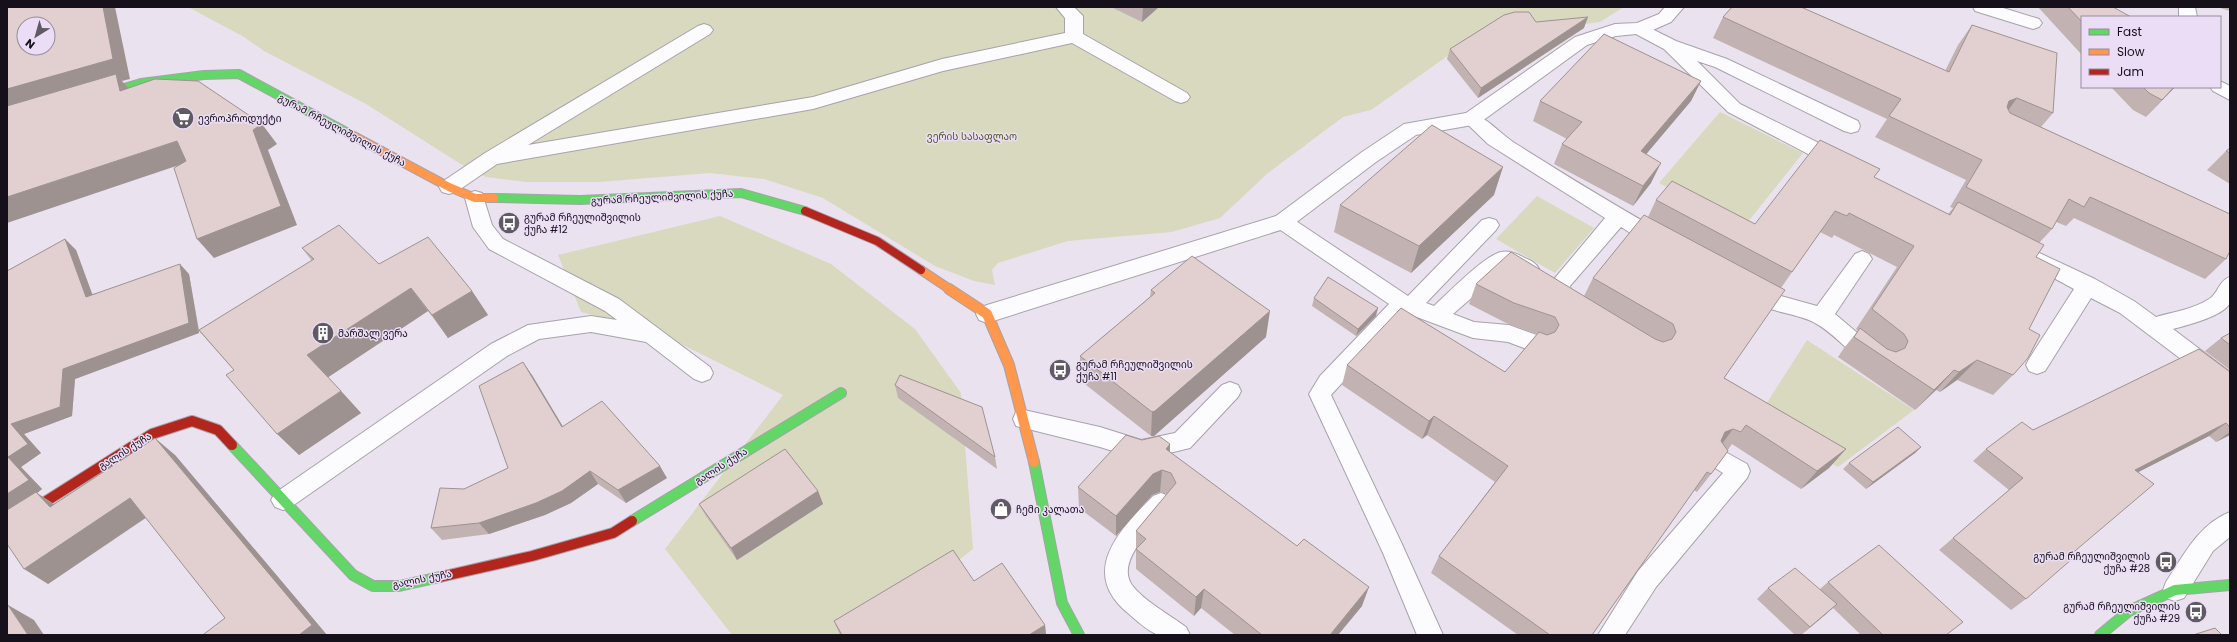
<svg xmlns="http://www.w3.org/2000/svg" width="2237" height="642" font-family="Poppins,'Noto Sans Georgian',sans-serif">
<rect width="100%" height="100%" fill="#eae3ef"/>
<path fill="#d8d9bf" d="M 188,7 L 1624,7 L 1600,22 L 1534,31 L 1449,55 L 1371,110 L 1343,117 L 1268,173 L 1220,218 L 1172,232 L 1068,241 L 998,263 L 992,270 L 995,285 L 974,281 L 935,266 L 823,198 L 764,179 L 710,173 L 599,182 L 526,182 L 486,177 L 459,163 L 366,104 L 264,51 L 244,37 Z
M 1720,112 L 1803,153 L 1743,228 L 1659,183 Z
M 1537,196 L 1594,228 L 1555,273 L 1496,239 Z
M 720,216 L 831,264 L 915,329 L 961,393 L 973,549 L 863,635 L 732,635 L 665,549 L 783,395 L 653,330 L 581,312 L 558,255 Z
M 1807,340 L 1914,410 L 1838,467 L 1756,420 Z"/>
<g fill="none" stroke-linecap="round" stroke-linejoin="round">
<g stroke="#a7a2ab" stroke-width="2">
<path id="lane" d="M 1056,7 L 1074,7 L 1083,16 L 1083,34 L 1187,93 L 1190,97 L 1187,101 L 1181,103 L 1175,101 L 1072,43 L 943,71 L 813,109 L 497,164 L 456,192 L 449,194 L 442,192 L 439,187 L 442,182 L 485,153 L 698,26 L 704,24 L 710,26 L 713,30 L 710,34 L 528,145 L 813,97 L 942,59 L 1065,33 L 1065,18 Z
M 1973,7 L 2000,7 L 2039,19 L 2042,23 L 2039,27 L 2033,29 L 1975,11 Z
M 2179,7 L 2195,7 L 2197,17 L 2179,17 Z
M 1640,23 L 1676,41 L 1727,59 L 1858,121 L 1860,126 L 1858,131 L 1851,133 L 1844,131 L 1715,67 L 1697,61 L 1740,104 L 1845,156 L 1847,161 L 1845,166 L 1838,168 L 1831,166 L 1728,112 L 1664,49 L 1634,33 L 1631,29 L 1634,25 Z
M 2220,81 L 2230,86 L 2230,100 L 2213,91 L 2210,87 L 2220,87 Z
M 1471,113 C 1486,117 1500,133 1513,142 C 1564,174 1615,206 1668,235 L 1671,240 L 1668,245 C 1653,250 1634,235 1621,227 L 1570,286 L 1571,290 L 1584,305 L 1581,311 C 1565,316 1551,300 1550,284 L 1605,218 L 1488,144 L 1462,119 L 1464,114 Z
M 475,191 L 482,193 L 492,225 L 503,239 L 619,299 L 710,367 L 713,373 L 710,379 L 702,382 L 694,379 L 646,342 L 591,332 L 539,339 L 507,356 L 291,507 L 283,510 L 275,507 L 271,500 L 275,493 L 491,344 L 528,325 L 591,316 L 617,320 L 605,311 L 489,249 L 473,227 L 465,198 L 468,193 Z
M 1283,215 L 1290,217 L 1408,296 L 1482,220 L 1489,218 L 1496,220 L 1499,225 L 1496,230 L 1426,303 L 1434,306 C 1447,294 1485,255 1501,252 C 1509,250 1518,254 1525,258 C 1532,261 1536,263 1539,269 L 1536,275 L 1529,277 L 1507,267 L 1453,314 L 1474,322 L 1509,325 L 1545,338 L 1548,344 L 1545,350 L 1537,353 L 1508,342 L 1473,338 L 1406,313 L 1331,395 L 1401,542 L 1443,635 L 1417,635 L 1383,553 L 1309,394 L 1320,376 L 1389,304 L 1276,227 L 1273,222 L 1276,217 Z
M 2033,250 L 2095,279 L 2134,301 L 2156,317 C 2173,312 2194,309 2209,299 C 2219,293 2218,281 2230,277 C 2230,285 2232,295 2230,302 C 2227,315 2185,326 2173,329 L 2230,372 L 2230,393 L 2222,390 L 2120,313 L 2091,298 L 2045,371 L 2037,374 L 2029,371 L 2026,365 L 2029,359 L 2074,289 L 2026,263 L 2023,258 L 2026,253 Z
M 1862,251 L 1869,254 L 1872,259 L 1835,314 L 1880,352 L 1883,358 L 1880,364 L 1872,367 L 1864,364 C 1850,352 1832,332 1815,323 C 1795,311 1754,313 1742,289 L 1745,283 L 1752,281 L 1781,296 L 1817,306 L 1855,254 Z
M 1230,382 L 1238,385 L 1241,391 L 1238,397 L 1190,448 L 1141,460 L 1100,447 L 1016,426 L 1013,419 L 1016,412 L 1024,410 L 1100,427 L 1141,440 L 1175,433 L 1222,385 Z
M 1720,449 L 1747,464 L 1750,471 L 1747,478 L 1656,587 L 1625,635 L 1598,635 L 1638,571 L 1723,473 L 1712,466 L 1709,459 L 1712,452 Z
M 1161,493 L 1169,496 L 1173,503 L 1169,510 C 1154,526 1115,561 1132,585 C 1144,601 1170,615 1186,627 L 1190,635 C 1180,635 1164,638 1156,634 C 1147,630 1137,621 1129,614 C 1078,573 1119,530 1153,496 Z
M 2230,512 L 2230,537 L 2213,551 L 2184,598 L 2175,601 L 2166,598 L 2163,590 L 2166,582 C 2183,556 2199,524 2230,512 Z"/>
</g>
<g stroke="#a7a2ab" stroke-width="2">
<path id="street" d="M 1665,7 L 1684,7 L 1671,22 L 1646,33 L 1616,36 L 1587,45 L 1478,124 L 1416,135 L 1376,162 L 1290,227 L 987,323 L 979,320 L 976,314 L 979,308 L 987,305 L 1276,216 L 1362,152 L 1404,124 L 1466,113 L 1575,37 L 1615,24 L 1637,23 L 1659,14 Z"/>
</g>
<g stroke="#a7a2ab" stroke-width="10">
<path id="fast-far1" d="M 100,95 L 141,83 L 204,75 L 239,74 L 348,133
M 494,198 L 580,200 L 741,193 L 805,211"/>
</g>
<g stroke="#a7a2ab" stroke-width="12">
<path id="fast" d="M 232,445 L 353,575 L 373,586 L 399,586 L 440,577
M 1034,462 L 1062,603 L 1079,635
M 632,521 L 841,393
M 2100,635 L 2129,611 L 2175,590 L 2230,585"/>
</g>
<g stroke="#a7a2ab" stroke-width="10">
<path id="slow-far1" d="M 348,133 L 449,187 L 475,198 L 494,198
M 921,270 L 951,290"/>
</g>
<g stroke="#a7a2ab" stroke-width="12">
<path id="slow" d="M 949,289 L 987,314 L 1009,365 L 1034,462"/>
</g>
<g stroke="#a7a2ab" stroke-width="10">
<path id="jam-far1" d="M 805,211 L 877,241 L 921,270"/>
</g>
<g stroke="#a7a2ab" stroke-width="12">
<path id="jam" d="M 7,526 L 152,434 L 192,421 L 218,430 L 232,445
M 440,577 L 532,556 L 613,533 L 632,521"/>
</g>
<use href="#lane" fill="#fcfbfd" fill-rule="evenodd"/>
<use href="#street" fill="#fcfbfd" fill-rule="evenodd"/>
<use href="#fast-far1" stroke="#63d668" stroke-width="8"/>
<use href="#fast" stroke="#63d668" stroke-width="10"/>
<use href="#slow-far1" stroke="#ff974d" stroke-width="8"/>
<use href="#slow" stroke="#ff974d" stroke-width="10"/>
<use href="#jam-far1" stroke="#b3261e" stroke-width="8"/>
<use href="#jam" stroke="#b3261e" stroke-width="10"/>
</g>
<path fill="#c2b3b2" d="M 1111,7 L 1159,7 L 1142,22 Z
M 2038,7 L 2113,7 L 2082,17 L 2082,55 Z
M 2217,7 L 2230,7 L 2230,11 Z
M 1723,17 L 1945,71 L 1958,45 L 1972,25 L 2053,113 L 2041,127 L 2226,259 L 2205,279 L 2074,218 L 2066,226 L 2056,222 L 2052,229 L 2039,243 L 2036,257 L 2029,329 L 2013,375 L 1993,395 L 1957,380 L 1940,392 L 1936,390 L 1915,410 L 1838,357 L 1844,348 L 1858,331 L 1856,329 L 1897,267 L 1834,235 L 1832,238 L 1820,232 L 1781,288 L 1724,378 L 1846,449 L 1829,468 L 1801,489 L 1732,444 L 1711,474 L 1697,492 L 1694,490 L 1592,635 L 1518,635 L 1431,573 L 1439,556 L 1495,482 L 1427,435 L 1422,439 L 1342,385 L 1347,365 L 1505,372 L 1537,334 L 1506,323 L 1469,304 L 1476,284 L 1584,296 L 1593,278 L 1648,217 L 1656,200 L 1755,224 L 1874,178 L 1948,214 L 1953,208 L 1950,207 L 1966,180 L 1875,137 L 1887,119 L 1713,38 Z
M 1536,22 L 1584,28 L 1478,98 L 1447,59 L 1450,49 Z
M 1701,81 L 1691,101 L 1646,154 L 1651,183 L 1633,206 L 1554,164 L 1562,144 L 1567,139 L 1533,121 L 1540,101 Z
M 2111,87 L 2175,87 L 2146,117 L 2133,110 Z
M 2230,148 L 2230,184 L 2207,170 L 2226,151 Z
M 1494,195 L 1411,273 L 1334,232 L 1340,205 Z
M 65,239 L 76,250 L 92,294 L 189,274 L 199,330 L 312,261 L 302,248 L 379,264 L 472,291 L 488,315 L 448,338 L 428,311 L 328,377 L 361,413 L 299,455 L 234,370 L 199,331 L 199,333 L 75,379 L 72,416 L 24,434 L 41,453 L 21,467 L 42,489 L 37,493 L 54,504 L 175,455 L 327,635 L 205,635 L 225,618 L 146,518 L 48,584 L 8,534 L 7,271 Z
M 1151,290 L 1266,337 L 1154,436 L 1151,436 L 1081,381 L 1080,356 L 1150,297 Z
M 1314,298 L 1376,316 L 1356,336 L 1312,306 Z
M 2230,333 L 2230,370 L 2205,351 L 2221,338 Z
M 2230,372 L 2230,435 L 2216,442 L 2209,436 L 2138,472 L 2026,599 L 2011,610 L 1939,550 L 2009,490 L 1973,461 L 1986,449 L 2033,430 Z
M 532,375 L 563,427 L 667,478 L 626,503 L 598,484 L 571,503 L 545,515 L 489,534 L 442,540 L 431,528 L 508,468 Z
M 895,385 L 995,457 L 997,469 L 898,398 Z
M 1142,440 L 1170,444 L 1170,452 L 1362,606 L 1338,635 L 1235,635 L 1201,608 L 1194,616 L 1136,569 L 1136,531 L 1167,494 L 1160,492 L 1152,495 L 1116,536 L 1079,508 L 1078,487 Z
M 1921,447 L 1915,453 L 1866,489 L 1843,469 L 1849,463 Z
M 818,491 L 823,504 L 737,560 L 706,516 L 699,504 Z
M 974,581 L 1045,625 L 1046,635 L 840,635 L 834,621 Z
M 1828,582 L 1946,635 L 1861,635 L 1833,608 L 1801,635 L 1795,635 L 1757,599 L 1768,588 L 1820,589 Z"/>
<path fill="#9e9291" d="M 103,7 L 115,7 L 130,79 L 122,81 L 133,93 L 120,91 L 7,114 L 7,89 Z
M 1143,7 L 1159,7 L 1142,22 Z
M 1588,17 L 1584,28 L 1478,98 L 1481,88 Z
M 1701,81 L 1691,101 L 1632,171 L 1641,151 Z
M 2174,87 L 2175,87 L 2146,117 L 2162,100 Z
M 2017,98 L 2002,119 L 2009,101 Z
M 262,124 L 277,144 L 268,150 L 297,225 L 214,258 L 197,239 L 253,130 Z
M 177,141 L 194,160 L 7,223 L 7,197 Z
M 1661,163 L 1651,183 L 1633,206 L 1643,186 Z
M 1503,167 L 1494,195 L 1411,273 L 1419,246 Z
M 65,239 L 76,250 L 97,307 L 86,297 Z
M 180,264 L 189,274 L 199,333 L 75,379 L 72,416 L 24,434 L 41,453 L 21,467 L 42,489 L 37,493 L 59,508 L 7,511 L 8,457 L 11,424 L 63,369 Z
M 411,288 L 428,311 L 327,378 L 307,355 Z
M 472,291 L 488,315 L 448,338 L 432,315 Z
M 1378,308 L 1376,316 L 1356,336 L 1358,329 Z
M 1270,311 L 1266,337 L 1154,436 L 1151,436 L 1152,412 Z
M 1977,360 L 1957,380 L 1940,392 L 1959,372 Z
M 523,362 L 532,375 L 571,440 L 562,427 Z
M 1954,370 L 1936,390 L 1915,410 L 1934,390 Z
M 341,391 L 361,413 L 299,455 L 277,434 Z
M 1434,416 L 1427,435 L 1422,439 L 1429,421 Z
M 2226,423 L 2209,436 L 2119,482 L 2135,470 Z
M 1733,429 L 1719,448 L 1711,451 L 1725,432 Z
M 2230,432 L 2230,435 L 2216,442 Z
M 155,438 L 175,455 L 327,635 L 299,635 Z
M 1170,444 L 1169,465 L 1166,449 Z
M 1921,447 L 1915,453 L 1866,489 L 1873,482 Z
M 1846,449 L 1829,468 L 1801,489 L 1817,471 Z
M 660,466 L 667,478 L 626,503 L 618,490 Z
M 1162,470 L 1160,492 L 1152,495 L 1116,536 L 1116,516 L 1153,474 Z
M 590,471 L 598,484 L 571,503 L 545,515 L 489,534 L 479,523 Z
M 818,491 L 823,504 L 737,560 L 731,548 Z
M 130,498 L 151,514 L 48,584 L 24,569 Z
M 1369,587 L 1362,606 L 1338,635 L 1330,635 Z
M 1204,589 L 1201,608 L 1194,616 L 1196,597 Z
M 1837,604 L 1825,615 L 1801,635 L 1810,627 Z
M 8,605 L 34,620 L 44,635 L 28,635 Z
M 1045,625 L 1046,635 L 1029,635 Z"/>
<path fill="#e1d0cf" stroke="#9e9291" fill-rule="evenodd" d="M 7,7 L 103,7 L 113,59 L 7,89 ZM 24,24 L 48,24 L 48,48 L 24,48 Z
M 1732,7 L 1801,7 L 1949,72 L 1972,25 L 2057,53 L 2053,113 L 2017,98 L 2009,101 L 2007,107 L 2010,113 L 2230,214 L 2230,251 L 2226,259 L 2090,197 L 2084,207 L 2069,199 L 2052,229 L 1966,187 L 1982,160 L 1889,116 L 1901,99 L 1723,17 Z
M 2068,7 L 2113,7 L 2131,17 L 2082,17 L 2082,22 Z
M 1515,12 L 1529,12 L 1536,22 L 1588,17 L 1481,88 L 1450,49 L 1504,15 Z
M 1604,34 L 1701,81 L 1641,151 L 1661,163 L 1643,186 L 1562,144 L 1582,122 L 1540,101 Z
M 116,74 L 120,91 L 155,79 L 198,81 L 262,124 L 253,130 L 281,206 L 197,239 L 174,168 L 186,161 L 177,141 L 7,197 L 7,106 Z
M 2143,87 L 2174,87 L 2162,100 L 2149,93 Z
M 1432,125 L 1503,167 L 1419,246 L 1340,205 Z
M 1820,140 L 1880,169 L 1874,177 L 1950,215 L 1958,202 L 2044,245 L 2036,257 L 2060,269 L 2029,329 L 2040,335 L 2028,358 L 2013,375 L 1977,360 L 1959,372 L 1954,370 L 1934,390 L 1854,337 L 1860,328 L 1887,349 L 1896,352 L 1905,348 L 1908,341 L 1904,334 L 1872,309 L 1914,246 L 1849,213 L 1847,216 L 1835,211 L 1792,272 L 1656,200 L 1672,181 L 1755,224 Z
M 2230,148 L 2230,153 L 2226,151 Z
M 1644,215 L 1785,290 L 1724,378 L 1846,449 L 1817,471 L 1746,425 L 1741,432 L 1733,429 L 1725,432 L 1721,441 L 1728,451 L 1711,474 L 1707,472 L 1592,635 L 1550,635 L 1439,556 L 1508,466 L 1434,416 L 1429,421 L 1347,365 L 1401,308 L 1505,372 L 1539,332 L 1547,335 L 1555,332 L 1559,325 L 1555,317 L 1514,303 L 1476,284 L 1511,252 L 1655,339 L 1663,342 L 1672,339 L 1676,332 L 1673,324 L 1593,278 Z
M 339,225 L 379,264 L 428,237 L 472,291 L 432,315 L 411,288 L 307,355 L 341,391 L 277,434 L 226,375 L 234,370 L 199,330 L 314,259 L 302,248 Z
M 65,239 L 86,297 L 180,264 L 189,323 L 63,369 L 60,407 L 11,424 L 28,444 L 8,457 L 29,480 L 7,494 L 7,271 Z
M 1192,256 L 1270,311 L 1155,411 L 1152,412 L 1080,356 L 1155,293 L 1151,290 Z
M 1328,277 L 1378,308 L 1358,329 L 1314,298 Z
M 2230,333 L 2230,345 L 2221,338 Z
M 2199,349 L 2230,372 L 2230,427 L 2226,423 L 2135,470 L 2154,484 L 2069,556 L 2072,559 L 2026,599 L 1953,538 L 2023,478 L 1986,449 L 2022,422 L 2033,430 Z
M 523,362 L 562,427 L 602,401 L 660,466 L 618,490 L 590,471 L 562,491 L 536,503 L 479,523 L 431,528 L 440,488 L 464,489 L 508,468 L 479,386 Z
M 900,375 L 982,407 L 995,457 L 895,385 Z
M 1898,427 L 1921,447 L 1873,482 L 1849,463 Z
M 1126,435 L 1142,440 L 1159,436 L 1170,444 L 1166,449 L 1297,546 L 1304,539 L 1369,587 L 1330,635 L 1262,635 L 1204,589 L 1196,597 L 1136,549 L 1146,539 L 1136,531 L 1176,483 L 1171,473 L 1162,470 L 1153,474 L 1116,516 L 1078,487 Z
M 155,438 L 312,625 L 299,635 L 205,635 L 204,634 L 225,618 L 130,498 L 24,569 L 7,544 L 7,535 L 8,534 L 7,533 L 7,510 L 36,492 L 50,507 Z
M 785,449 L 818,491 L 731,548 L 699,504 Z
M 1879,545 L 1963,622 L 1946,635 L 1883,635 L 1828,582 Z
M 953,550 L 974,581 L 1002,563 L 1045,625 L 1029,635 L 842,635 L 834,621 Z
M 1795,568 L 1837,604 L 1810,627 L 1768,588 Z
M 8,605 L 28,635 L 7,635 L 7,606 Z
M 2215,628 L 2222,635 L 2193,635 Z"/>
<defs>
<g id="supermarket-disc" transform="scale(1.15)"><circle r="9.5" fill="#605a64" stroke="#ebddf5"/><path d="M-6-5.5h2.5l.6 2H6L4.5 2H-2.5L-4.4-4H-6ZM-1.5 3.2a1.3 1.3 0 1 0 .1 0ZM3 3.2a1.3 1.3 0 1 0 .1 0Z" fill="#fff"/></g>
<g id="bus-disc" transform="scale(1.15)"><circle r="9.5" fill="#605a64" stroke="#ebddf5"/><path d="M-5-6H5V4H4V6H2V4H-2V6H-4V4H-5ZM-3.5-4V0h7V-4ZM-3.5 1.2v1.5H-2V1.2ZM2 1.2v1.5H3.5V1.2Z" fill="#fff"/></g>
<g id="building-disc" transform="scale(1.15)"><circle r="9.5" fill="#605a64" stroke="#ebddf5"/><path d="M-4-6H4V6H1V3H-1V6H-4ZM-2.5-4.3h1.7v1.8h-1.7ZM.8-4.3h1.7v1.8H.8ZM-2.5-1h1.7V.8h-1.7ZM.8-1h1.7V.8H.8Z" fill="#fff"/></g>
<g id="shop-disc" transform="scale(1.15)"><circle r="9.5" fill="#605a64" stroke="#ebddf5"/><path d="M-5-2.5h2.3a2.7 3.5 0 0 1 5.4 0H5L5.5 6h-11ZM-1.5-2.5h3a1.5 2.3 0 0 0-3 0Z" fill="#fff"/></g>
</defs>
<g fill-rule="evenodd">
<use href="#supermarket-disc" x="183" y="118"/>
<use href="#bus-disc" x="509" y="223"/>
<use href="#building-disc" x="323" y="333"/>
<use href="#bus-disc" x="1060" y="370"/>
<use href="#shop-disc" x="1001" y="509"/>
<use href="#bus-disc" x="2166" y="562"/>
<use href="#bus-disc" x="2196" y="612"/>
</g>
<g text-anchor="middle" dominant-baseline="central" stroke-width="3" stroke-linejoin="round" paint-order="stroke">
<g font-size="10" fill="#151019" stroke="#ebddf5" text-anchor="start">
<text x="198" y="118">ევროპროდუქტი</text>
<text x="524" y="217">გურამ რჩეულიშვილის<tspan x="524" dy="12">ქუჩა #12</tspan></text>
<text x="338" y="333">მარშალ ვერა</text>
<text x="1076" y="364">გურამ რჩეულიშვილის<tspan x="1076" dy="12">ქუჩა #11</tspan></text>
<text x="1016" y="509">ჩემი კალათა</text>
<text x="2150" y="556" text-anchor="end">გურამ რჩეულიშვილის<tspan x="2150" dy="12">ქუჩა #28</tspan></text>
<text x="2180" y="606" text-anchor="end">გურამ რჩეულიშვილის<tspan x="2180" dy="12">ქუჩა #29</tspan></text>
</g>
<g font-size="10" fill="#151019" stroke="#ebddf5">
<text transform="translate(342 130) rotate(28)">გურამ რჩეულიშვილის ქუჩა</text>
<text transform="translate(662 197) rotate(-3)">გურამ რჩეულიშვილის ქუჩა</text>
<text transform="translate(125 451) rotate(-32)">გალის ქუჩა</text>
<text transform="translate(721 466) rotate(-32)">გალის ქუჩა</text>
<text transform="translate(422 579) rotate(-11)">გალის ქუჩა</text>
</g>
<g font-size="10" fill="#525822" stroke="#ebddf5">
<text x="972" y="136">ვერის სასაფლაო</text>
</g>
</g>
<rect width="2237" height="642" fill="none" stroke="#151019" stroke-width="16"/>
<rect x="2081" y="16" width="140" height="72" fill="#ebddf5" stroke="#958b9d"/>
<rect x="2089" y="29" width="20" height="6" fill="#63d668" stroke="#958b9d"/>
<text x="2117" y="36" font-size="12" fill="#151019">Fast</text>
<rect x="2089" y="49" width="20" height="6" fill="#ff974d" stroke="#958b9d"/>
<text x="2117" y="56" font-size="12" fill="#151019">Slow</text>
<rect x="2089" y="69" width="20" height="6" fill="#b3261e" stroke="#958b9d"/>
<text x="2117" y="76" font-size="12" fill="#151019">Jam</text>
<g transform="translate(36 36) rotate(217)"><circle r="19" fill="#ebddf5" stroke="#958b9d"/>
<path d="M0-3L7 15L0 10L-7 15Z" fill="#605a64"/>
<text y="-6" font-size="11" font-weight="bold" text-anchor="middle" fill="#151019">N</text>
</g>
</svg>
